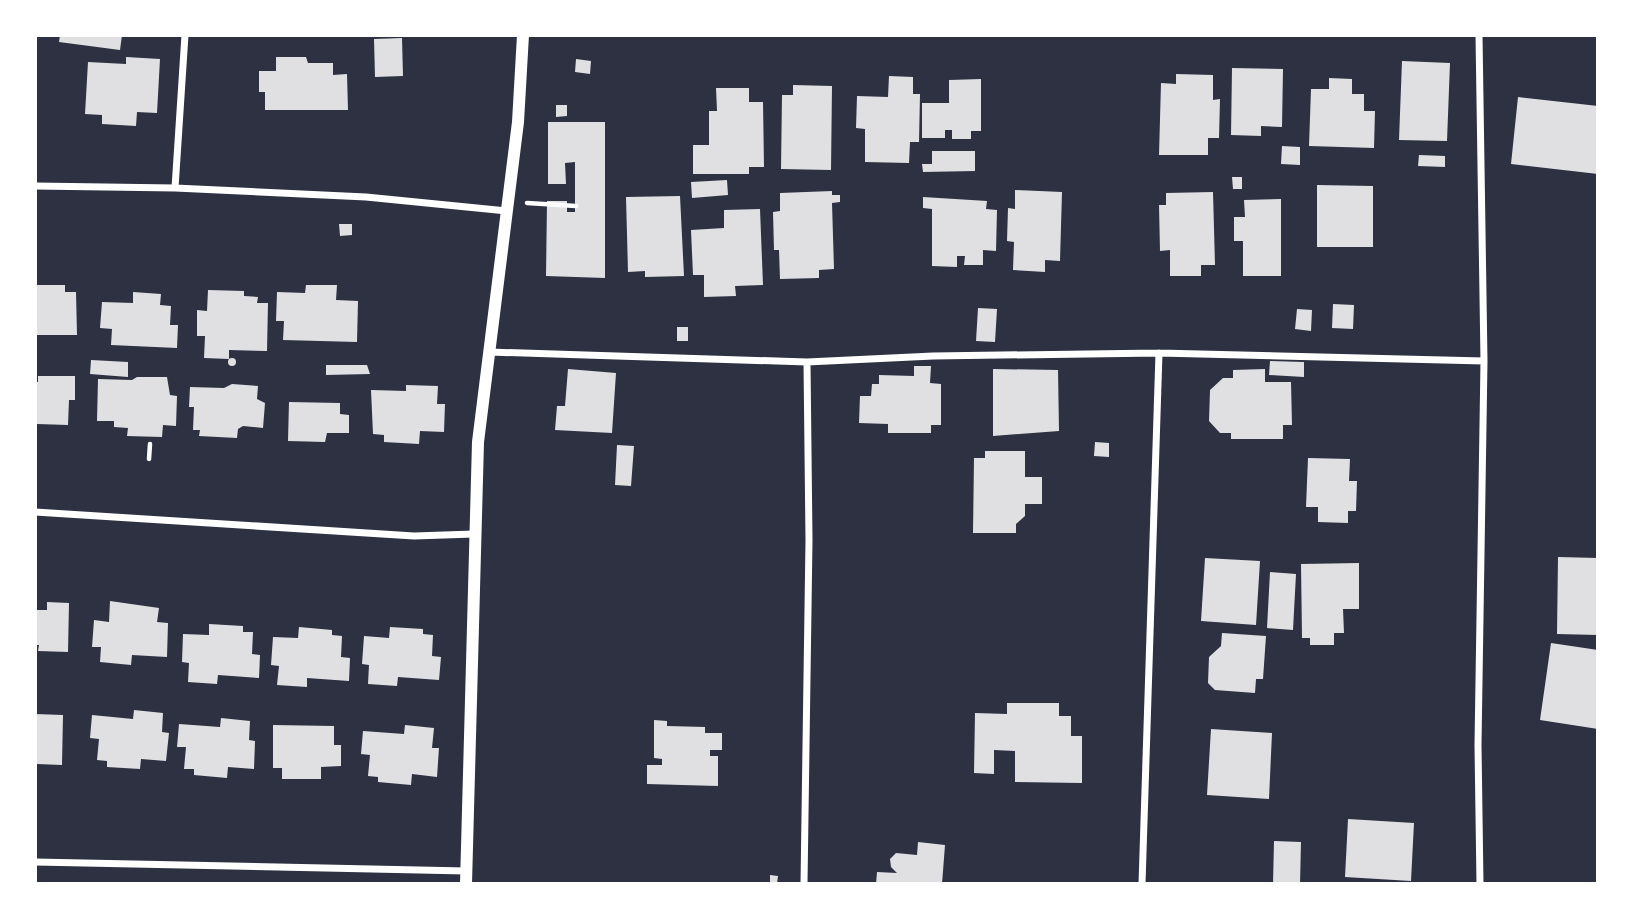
<svg xmlns="http://www.w3.org/2000/svg" width="1633" height="919" font-family="'Source Sans 3',sans-serif">
<rect width="100%" height="100%" fill="#2d3142"/>
<path fill="#e0e0e3" d="M 60,35 L 122,35 L 120,50 L 59,42 Z
M 402,38 L 403,76 L 375,77 L 374,39 Z
M 126,57 L 160,59 L 157,113 L 137,112 L 136,126 L 102,124 L 102,115 L 85,114 L 88,62 L 126,64 Z
M 276,57 L 306,57 L 308,63 L 333,63 L 333,75 L 347,74 L 348,110 L 265,110 L 265,92 L 259,92 L 259,71 L 276,71 Z
M 576,59 L 591,61 L 590,74 L 575,72 Z
M 1402,61 L 1450,63 L 1447,141 L 1399,140 Z
M 1232,68 L 1283,69 L 1282,127 L 1261,126 L 1261,136 L 1231,135 Z
M 1176,74 L 1213,75 L 1213,100 L 1220,99 L 1219,138 L 1208,138 L 1208,155 L 1159,155 L 1161,83 L 1176,84 Z
M 889,76 L 913,77 L 913,94 L 920,94 L 919,142 L 910,142 L 909,163 L 865,162 L 865,129 L 856,128 L 857,96 L 888,97 Z
M 1329,78 L 1352,79 L 1352,94 L 1364,94 L 1364,111 L 1375,111 L 1374,148 L 1309,146 L 1311,89 L 1329,89 Z
M 981,79 L 981,131 L 971,131 L 971,139 L 952,139 L 952,130 L 945,130 L 945,138 L 922,138 L 922,103 L 949,103 L 949,80 Z
M 793,85 L 832,86 L 831,170 L 781,169 L 782,95 L 793,95 Z
M 716,88 L 749,88 L 749,102 L 763,102 L 764,167 L 749,167 L 749,174 L 693,174 L 693,145 L 709,145 L 709,111 L 717,111 Z
M 1518,97 L 1598,106 L 1598,174 L 1511,164 Z
M 556,105 L 567,105 L 567,116 L 556,117 Z
M 548,122 L 605,122 L 605,278 L 546,276 L 547,201 L 567,201 L 567,212 L 575,212 L 575,162 L 565,163 L 566,184 L 548,184 Z
M 1282,146 L 1300,147 L 1300,165 L 1281,164 Z
M 932,151 L 975,151 L 975,171 L 923,172 L 922,164 L 932,164 Z
M 1419,155 L 1445,156 L 1445,167 L 1418,166 Z
M 1232,177 L 1242,177 L 1242,189 L 1233,189 Z
M 727,180 L 728,195 L 692,198 L 691,182 Z
M 1317,185 L 1373,186 L 1373,247 L 1317,247 Z
M 1015,190 L 1062,192 L 1060,261 L 1045,260 L 1045,272 L 1013,270 L 1014,242 L 1007,241 L 1008,208 L 1015,209 Z
M 832,191 L 832,195 L 840,195 L 840,202 L 832,203 L 834,269 L 819,270 L 819,278 L 780,279 L 779,250 L 774,250 L 773,212 L 780,211 L 780,193 Z
M 1213,192 L 1215,265 L 1201,265 L 1201,276 L 1170,276 L 1170,250 L 1160,251 L 1159,205 L 1166,205 L 1166,193 Z
M 680,196 L 684,276 L 645,277 L 645,271 L 628,272 L 626,197 Z
M 923,197 L 987,201 L 986,209 L 997,210 L 996,251 L 983,250 L 983,265 L 964,265 L 965,256 L 957,256 L 957,267 L 932,266 L 932,209 L 923,208 Z
M 1281,199 L 1281,276 L 1243,276 L 1243,241 L 1234,241 L 1234,217 L 1245,217 L 1244,200 Z
M 760,209 L 763,285 L 735,286 L 736,296 L 704,297 L 704,275 L 693,275 L 691,230 L 724,228 L 724,210 Z
M 339,224 L 352,224 L 352,235 L 340,236 Z
M 35,285 L 65,285 L 65,292 L 76,292 L 77,335 L 35,335 Z
M 306,285 L 337,285 L 336,300 L 358,301 L 357,342 L 283,340 L 284,321 L 276,321 L 277,292 L 305,293 Z
M 208,290 L 244,291 L 244,296 L 258,297 L 257,303 L 268,303 L 267,351 L 229,350 L 229,359 L 204,358 L 205,336 L 197,336 L 197,310 L 207,311 Z
M 133,292 L 161,294 L 160,305 L 171,306 L 170,325 L 178,325 L 177,348 L 111,345 L 112,329 L 100,328 L 102,302 L 133,303 Z
M 1333,304 L 1354,305 L 1353,329 L 1332,328 Z
M 978,308 L 997,309 L 995,342 L 976,341 Z
M 1297,309 L 1312,310 L 1311,331 L 1295,329 Z
M 677,327 L 688,327 L 688,341 L 677,341 Z
M228 362a4 4 0 1 1 8 0a4 4 0 1 1-8 0Z
M 91,360 L 128,362 L 128,377 L 90,374 Z
M 1270,361 L 1304,362 L 1304,377 L 1269,375 Z
M 326,365 L 367,365 L 370,374 L 326,375 Z
M 914,366 L 931,366 L 930,383 L 941,384 L 941,425 L 931,425 L 931,433 L 888,433 L 888,424 L 859,423 L 860,396 L 871,396 L 872,384 L 879,384 L 879,375 L 914,376 Z
M 568,369 L 616,373 L 612,433 L 555,430 L 557,406 L 565,406 Z
M 993,369 L 1058,370 L 1059,431 L 993,436 Z
M 1265,369 L 1265,382 L 1291,382 L 1292,425 L 1283,425 L 1283,439 L 1231,439 L 1231,433 L 1220,433 L 1209,421 L 1210,390 L 1223,378 L 1233,378 L 1233,370 Z
M 38,376 L 75,376 L 75,400 L 69,400 L 68,425 L 37,424 L 35,382 L 38,382 Z
M 137,377 L 167,377 L 170,395 L 177,396 L 176,426 L 163,425 L 162,437 L 127,436 L 128,428 L 114,427 L 114,421 L 97,421 L 98,379 L 132,380 Z
M 232,384 L 258,386 L 257,399 L 265,403 L 263,428 L 243,426 L 238,429 L 237,438 L 199,436 L 200,430 L 193,430 L 194,407 L 189,407 L 190,387 L 224,388 Z
M 406,385 L 438,386 L 437,404 L 445,404 L 444,432 L 420,431 L 419,444 L 384,442 L 384,435 L 373,434 L 371,390 L 406,391 Z
M 289,402 L 340,403 L 340,414 L 349,415 L 349,433 L 327,433 L 325,442 L 288,441 Z
M 1095,442 L 1109,443 L 1109,457 L 1094,456 Z
M 617,445 L 634,446 L 631,486 L 615,485 Z
M 985,451 L 1025,451 L 1025,477 L 1042,477 L 1042,504 L 1025,504 L 1025,516 L 1016,524 L 1016,533 L 973,533 L 974,458 L 985,458 Z
M 1308,458 L 1350,459 L 1349,481 L 1357,481 L 1356,511 L 1348,511 L 1348,523 L 1318,522 L 1318,507 L 1306,507 Z
M 1558,557 L 1598,558 L 1598,635 L 1557,634 Z
M 1205,558 L 1260,561 L 1256,625 L 1201,621 Z
M 1359,563 L 1359,609 L 1343,609 L 1344,633 L 1334,633 L 1334,645 L 1310,645 L 1310,638 L 1302,638 L 1301,564 Z
M 1270,572 L 1296,574 L 1293,630 L 1267,628 Z
M 110,601 L 159,608 L 157,622 L 168,623 L 167,657 L 132,655 L 131,665 L 100,662 L 101,647 L 92,647 L 94,620 L 109,622 Z
M 47,602 L 69,603 L 68,652 L 38,651 L 39,645 L 35,645 L 35,610 L 47,610 Z
M 209,624 L 243,626 L 243,632 L 253,632 L 252,654 L 260,655 L 259,678 L 218,675 L 217,684 L 188,682 L 189,663 L 182,662 L 183,634 L 209,635 Z
M 299,627 L 332,630 L 332,635 L 342,636 L 341,657 L 350,658 L 349,681 L 307,678 L 307,687 L 277,685 L 279,666 L 271,665 L 273,637 L 298,638 Z
M 390,627 L 423,629 L 423,634 L 433,635 L 432,656 L 441,657 L 439,680 L 398,677 L 397,686 L 368,684 L 369,665 L 362,664 L 364,636 L 389,638 Z
M 1222,633 L 1266,636 L 1263,679 L 1256,679 L 1255,693 L 1215,690 L 1208,683 L 1209,657 L 1221,646 Z
M 1551,643 L 1598,650 L 1598,729 L 1540,720 Z
M 1007,703 L 1059,703 L 1059,716 L 1071,716 L 1071,736 L 1082,736 L 1082,783 L 1015,782 L 1015,751 L 994,750 L 994,774 L 974,773 L 975,713 L 1007,714 Z
M 134,710 L 163,713 L 162,732 L 169,733 L 166,761 L 141,759 L 140,769 L 107,767 L 107,761 L 97,760 L 99,739 L 90,738 L 92,715 L 133,719 Z
M 35,714 L 63,715 L 62,765 L 37,764 Z
M 221,718 L 250,721 L 249,740 L 255,741 L 254,769 L 228,767 L 227,778 L 194,775 L 194,769 L 184,769 L 186,747 L 177,747 L 179,724 L 220,727 Z
M 654,720 L 667,721 L 667,726 L 705,727 L 705,733 L 722,733 L 722,750 L 710,750 L 710,756 L 718,756 L 718,786 L 647,784 L 647,765 L 662,765 L 662,759 L 654,758 Z
M 273,725 L 334,726 L 334,745 L 341,745 L 341,766 L 321,767 L 321,779 L 282,779 L 282,768 L 273,768 Z
M 405,725 L 434,728 L 432,748 L 439,748 L 437,777 L 412,774 L 411,785 L 378,782 L 378,777 L 368,776 L 370,755 L 361,754 L 363,731 L 404,734 Z
M 1211,729 L 1272,733 L 1269,799 L 1207,795 Z
M 1348,819 L 1414,823 L 1411,881 L 1345,877 Z
M 1274,841 L 1301,842 L 1300,884 L 1273,884 Z
M 918,842 L 945,845 L 942,884 L 876,884 L 877,872 L 897,873 L 891,867 L 890,859 L 896,853 L 917,855 Z
M 770,875 L 778,876 L 777,884 L 770,884 Z"/>
<g fill="none" stroke-linecap="round" stroke-linejoin="round">
<path stroke="#fff" stroke-width="4.5" d="M 527,203 L 576,206
M 149,459 L 150,444"/>
<path stroke="#fff" stroke-width="7" d="M 1479,35 L 1484,361 L 1478,745 L 1480,884
M 35,186 L 175,188 L 366,197 L 507,211
M 175,188 L 185,35
M 489,352 L 807,362 L 933,356 L 1159,353 L 1484,361
M 35,512 L 414,536 L 474,534
M 35,862 L 466,871
M 804,884 L 809,540 L 807,362
M 1142,884 L 1159,353"/>
<path stroke="#fff" stroke-width="12" d="M 466,884 L 478,442 L 518,122 L 523,35"/>
</g>
<rect width="1633" height="919" fill="none" stroke="#ffffff" stroke-width="74"/>
</svg>
